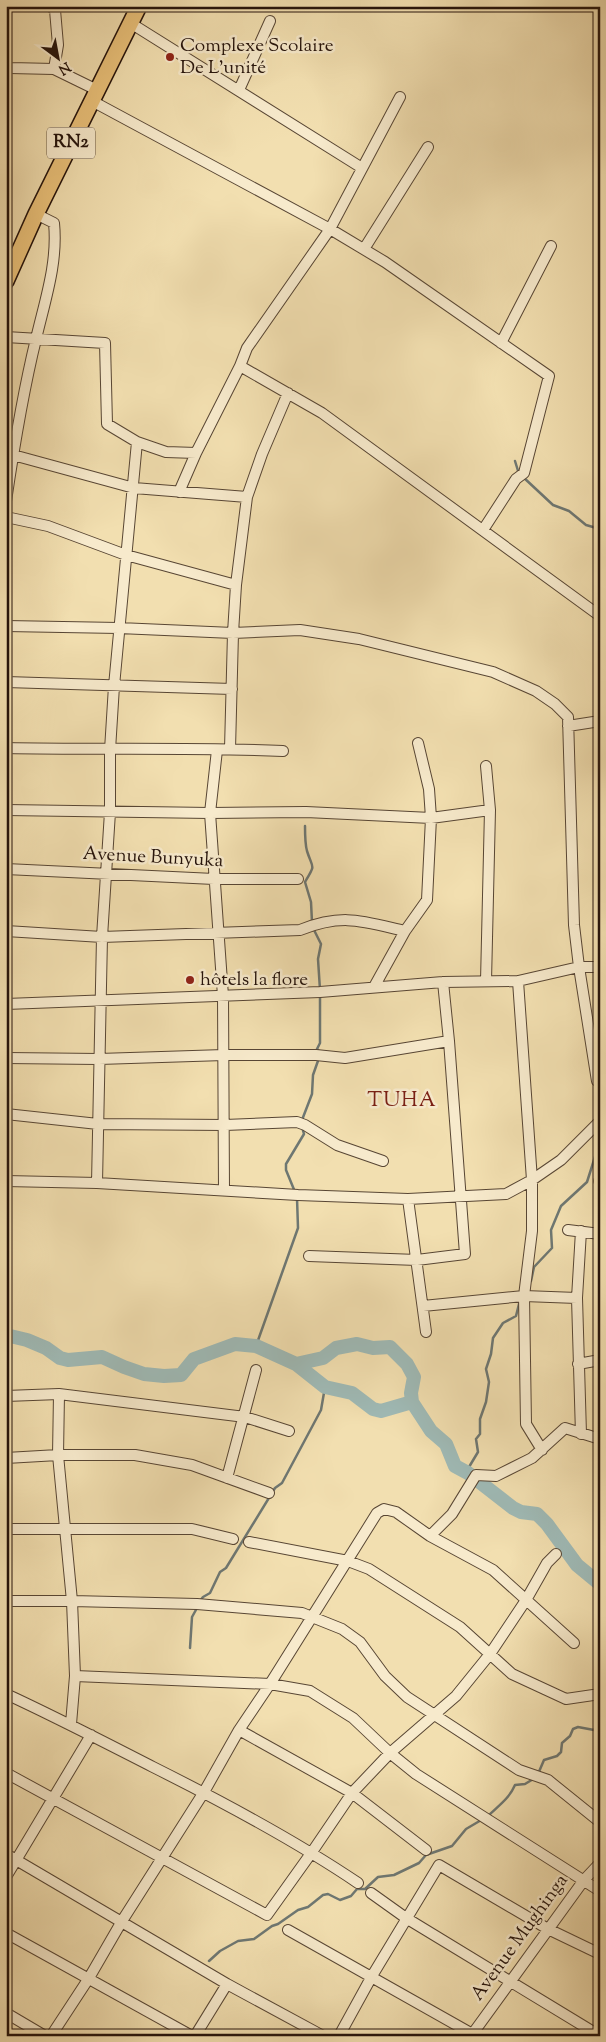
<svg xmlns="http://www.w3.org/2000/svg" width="606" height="2042" font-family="'Sorts Mill Goudy',serif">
<rect width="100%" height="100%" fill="#f2dfb0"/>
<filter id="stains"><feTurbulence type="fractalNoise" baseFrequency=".004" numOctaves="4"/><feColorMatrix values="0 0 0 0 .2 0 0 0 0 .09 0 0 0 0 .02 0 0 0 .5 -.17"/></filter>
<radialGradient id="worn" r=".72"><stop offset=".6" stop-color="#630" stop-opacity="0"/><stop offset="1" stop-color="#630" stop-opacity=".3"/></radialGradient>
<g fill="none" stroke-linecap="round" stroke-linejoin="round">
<path stroke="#6e7772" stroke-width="2.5" d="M 515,461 L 519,474
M 523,477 L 553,505 L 569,511 L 586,525 L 600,529
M 305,826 C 305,834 305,844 307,851 C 313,870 316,863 305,882 L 311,902 L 312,922
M 313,928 L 321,944 L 318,959 L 320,990
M 6,947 L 9,939
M 319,1051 L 317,1049 L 320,1043 L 320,995
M 302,1120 L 312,1094 L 313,1075 L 319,1058
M 295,1192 L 286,1170 L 286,1164 L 304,1134 L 302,1127
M 531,1281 L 534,1267 L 552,1248 L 551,1230 L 561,1206 L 587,1182 L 600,1141
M 256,1346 L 298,1228 L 297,1198
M 468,1473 L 469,1467 L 478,1452 L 476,1439 L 480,1434 L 480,1419 L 486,1402 L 489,1382 L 486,1369 L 491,1354 L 493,1338 L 503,1323 L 516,1316 L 520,1300
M 200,1601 L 203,1597 L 210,1593 L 220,1572 L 226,1568 L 275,1488 L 282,1483 L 321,1410 L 325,1387
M 190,1648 L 192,1617 L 197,1608
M 538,1774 L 544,1760 L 557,1756 L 561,1752 L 562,1743 L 570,1736 L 573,1729 L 578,1727 L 594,1730 L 600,1724
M 488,1816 C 498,1806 509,1799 515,1785 L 525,1784 L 535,1778
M 209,1961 L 220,1951 L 238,1941 L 254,1939 L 272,1926 L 278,1924 L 298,1910 L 308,1907 L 323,1895 L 328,1894 L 340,1900 L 351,1896 L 357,1889 L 365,1889 L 378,1877 L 394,1875 L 419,1863 L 426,1855 L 452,1846 L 466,1829 L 483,1819"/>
<path stroke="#9fbab6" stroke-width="14" d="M 6,1335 L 27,1340 L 46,1348 L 60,1358 L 68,1360 L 102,1357 L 124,1367 L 144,1374 L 164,1376 L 181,1375 L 194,1359 L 235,1344 L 256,1346 L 296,1364 L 323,1358 L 336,1348 L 357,1344 L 373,1348 L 390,1347 L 407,1364 L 414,1377 L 411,1393 L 412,1402 L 431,1431 L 446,1444 L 455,1466 L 468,1473 L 513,1508 L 521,1512 L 537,1514 L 547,1524 L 577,1565 L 600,1584
M 296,1364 L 325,1387 L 352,1393 L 373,1409 L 381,1411 L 412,1402"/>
<g stroke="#584634" stroke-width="12">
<path id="minor" d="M 50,6 L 55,10 L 58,45 L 54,69
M 132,24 L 362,168
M 6,66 L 10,68 L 54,69 L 97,90
M 239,90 L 270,21
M 400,97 L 330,229 L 247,348 L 240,366 L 322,413 L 600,616
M 92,101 L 330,229 L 385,262 L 549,376 L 524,473 L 516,479 L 483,530
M 364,249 L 428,147
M 6,337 L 105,343 L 107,424 L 137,442 L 166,452 L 196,453
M 501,343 L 551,246
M 13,455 L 134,488 L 247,497
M 179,492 L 196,453 L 240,366
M 6,501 C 14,447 23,392 36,339 C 45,300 58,263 54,223 L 36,214
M 6,517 L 48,526 L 126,555 L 236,585
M 6,626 L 119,628 L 233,633 L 300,630 L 359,639 L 493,672 L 536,691 L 555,704 L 568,717 L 574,925 L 579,967 L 597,1081
M 6,682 L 232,689
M 568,726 L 600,721
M 6,748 C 98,750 191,747 283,751
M 230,749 L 233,633 L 236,585 L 247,497 L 262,454 L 288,393
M 217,750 L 210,813 L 223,996 L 224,1190
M 486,766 L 490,810 L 486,981
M 6,810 L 210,813 L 306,812 L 431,818 L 490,810
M 6,869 L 214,879 L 298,879
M 6,931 L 102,937 L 300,930 C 343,913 362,921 405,931
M 518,981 L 532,1180 L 532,1231 L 524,1296 L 526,1424 L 542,1450
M 374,987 L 405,931 L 427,900 L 431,818 L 429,789 L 418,743
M 6,1004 L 320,992 L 443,982 L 518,981 L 579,967 L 600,967
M 6,1058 L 99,1059 L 224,1055 L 316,1055 L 345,1058 L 449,1041
M 6,1114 L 98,1124 L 225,1125 L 297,1122 L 305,1125 L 337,1145 L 383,1161
M 6,1181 L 97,1183 L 298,1195 L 408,1199 L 506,1194 L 532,1180 L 561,1160 L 600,1121
M 599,1181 L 600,1181
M 97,1183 L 102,937 L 110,812 L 110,750 L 114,686 L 137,442
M 408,1199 L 426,1332
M 568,1230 L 600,1234
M 309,1256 L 417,1260 L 465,1254 L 449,1041 L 443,982
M 423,1306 L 524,1296 L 577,1298
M 578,1364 L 600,1360
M 59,1394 L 58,1455 L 72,1601 L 75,1676 L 71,1724
M 6,1396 L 59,1394 L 245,1417 L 289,1431
M 581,1434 L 577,1298 L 581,1231
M 6,1458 L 58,1455 L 135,1455 L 192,1465 L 269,1493
M 227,1478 L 256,1370
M 6,1529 L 192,1529 L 233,1539
M 430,1536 L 452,1514 L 476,1475 L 496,1476 L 532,1458 L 565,1428 L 600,1439
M 249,1542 L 348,1561 L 369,1569 L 460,1627 L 512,1674 L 566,1699 L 600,1694
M 6,1601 L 72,1601 L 197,1604 L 302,1613 L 342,1629 L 360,1642 L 385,1676 L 407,1697 L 519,1770 L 548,1780 L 600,1822
M 75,1676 L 270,1684 L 310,1691 L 353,1718 L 390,1753 L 416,1774 L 600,1891
M 6,1694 C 56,1717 104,1742 153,1767 C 223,1802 293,1839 358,1883
M 239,1730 L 352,1793 L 426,1850
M 6,1773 L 267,1915 L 312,1852 L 352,1793 L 390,1753 L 456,1696 L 490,1654 L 526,1600 L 547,1563 L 556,1554
M 6,1854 L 227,1984 L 323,2036
M 6,1877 L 91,1735
M 371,1893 L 406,1918 L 600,2036
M 288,1930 L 476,2036
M 6,1933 L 192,2036
M 6,2013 L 45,2036
M 51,2036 L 89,1978 L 122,1921 L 204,1792 L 239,1730 L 270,1684 L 377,1513 L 384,1509 L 396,1512 L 430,1536 L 493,1570 L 574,1643
M 195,2036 L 227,1984
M 339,2036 L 372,1976 L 439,1865 L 548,1929 L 600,1954
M 471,2036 L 584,1880 L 600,1863"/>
</g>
<g stroke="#25130b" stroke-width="18">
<path id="highway" d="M 6,281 L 36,214 L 139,6"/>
</g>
<use href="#minor" stroke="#f7eacc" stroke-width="10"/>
<use href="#highway" stroke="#e9c078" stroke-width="15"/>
</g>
<g fill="#8f2418" stroke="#f7eacc" stroke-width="2">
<circle cx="170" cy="57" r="5"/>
<circle cx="190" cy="980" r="5"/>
</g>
<g text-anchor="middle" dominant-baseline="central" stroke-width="5" stroke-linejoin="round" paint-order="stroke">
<rect fill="#f7eacc" stroke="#645445" stroke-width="1" x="47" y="127.5" width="48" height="31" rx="4"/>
<g font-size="18" font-weight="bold" fill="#25130b">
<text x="71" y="143">RN2</text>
</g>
<g font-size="19" fill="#25130b" stroke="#f7eacc" text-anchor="start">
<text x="180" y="46">Complexe Scolaire<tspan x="180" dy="22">De L'unité</tspan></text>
<text x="200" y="980">hôtels la flore</text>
</g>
<g font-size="19" fill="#25130b" stroke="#f7eacc">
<text transform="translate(153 858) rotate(3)">Avenue Bunyuka</text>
<text transform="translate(520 1938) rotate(-54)">Avenue Mughinga</text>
</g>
<g font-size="21" letter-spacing="1" fill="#7a1f14" stroke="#f7eacc">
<text x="402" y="1101">TUHA</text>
</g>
</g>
<rect width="606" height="2042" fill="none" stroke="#f2dfb0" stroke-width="25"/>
<rect x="8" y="8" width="591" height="2027" fill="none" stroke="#25130b" stroke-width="2.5"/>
<rect x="12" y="12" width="581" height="2017" fill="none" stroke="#25130b"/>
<g transform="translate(58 58) rotate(148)" stroke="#f7eacc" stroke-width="4" paint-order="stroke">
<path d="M0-4L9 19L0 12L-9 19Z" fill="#25130b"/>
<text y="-8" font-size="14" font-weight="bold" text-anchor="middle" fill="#25130b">N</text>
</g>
<rect width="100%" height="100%" filter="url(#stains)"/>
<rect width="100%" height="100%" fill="url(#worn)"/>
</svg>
